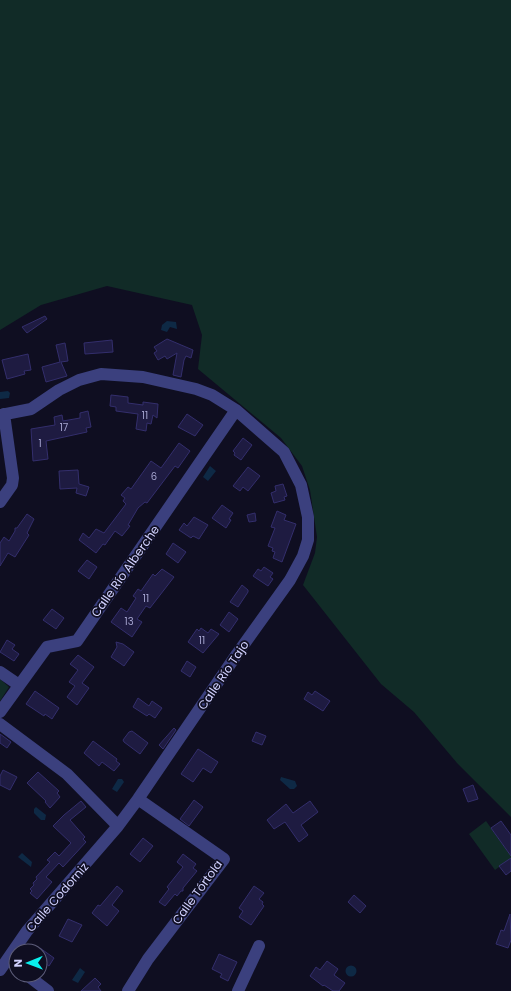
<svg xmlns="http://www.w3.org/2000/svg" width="511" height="991" font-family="Poppins,sans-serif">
<rect width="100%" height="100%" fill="#0f0e21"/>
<path fill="#112b27" d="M 0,0 L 511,0 L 511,817 L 457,763 L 414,712 L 381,684 L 303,585 L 315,553 L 317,537 L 310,490 L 302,466 L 281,438 L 198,369 L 202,335 L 192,305 L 107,286 L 41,305 L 0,330 Z
M 0,679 L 9,687 L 0,701 Z
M 486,821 L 511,856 L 511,858 L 495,870 L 469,834 Z"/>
<path fill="#0e2945" d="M 167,321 L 176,322 L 177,329 L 170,327 L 167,332 L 161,330 L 162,325 Z
M 8,391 L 10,393 L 9,398 L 0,399 L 0,392 Z
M 210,466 L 216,471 L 208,481 L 203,477 Z
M 281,777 L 295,781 L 297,786 L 294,789 L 290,789 L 280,780 Z
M 118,779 L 122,779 L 124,782 L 117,792 L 112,789 Z
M 36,807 L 46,815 L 45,820 L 41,820 L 34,813 L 34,809 Z
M 22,853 L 32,862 L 31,867 L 18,857 Z
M345.5 971a5.5 5.5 0 1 1 11 0a5.5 5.5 0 1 1-11 0Z
M 80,968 L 85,972 L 78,983 L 72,980 Z"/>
<path fill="#1e1b41" stroke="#332e6c" d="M 45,316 L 47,319 L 27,333 L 22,327 Z
M 167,339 L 193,350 L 191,358 L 186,356 L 184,360 L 181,377 L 173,375 L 177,353 L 167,359 L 165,356 L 158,360 L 154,353 L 157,351 L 154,347 Z
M 112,340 L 113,352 L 85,354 L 84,343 Z
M 65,343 L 68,361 L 61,362 L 67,376 L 46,382 L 42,367 L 60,362 L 56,345 Z
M 28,354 L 31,370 L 24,371 L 25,374 L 7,379 L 2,360 Z
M 111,395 L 128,397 L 128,403 L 143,405 L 143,402 L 158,404 L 157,418 L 153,415 L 151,424 L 147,423 L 146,431 L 136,429 L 138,414 L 116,411 L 116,407 L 110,406 Z
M 88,411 L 91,427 L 86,428 L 87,432 L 46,441 L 48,459 L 33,461 L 31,429 L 55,425 L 54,417 L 62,415 L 63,421 L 80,418 L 80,413 Z
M 187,414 L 203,425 L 195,436 L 178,427 Z
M 243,438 L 252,445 L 241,460 L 234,455 L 235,453 L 233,451 Z
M 179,443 L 190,451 L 178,468 L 175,466 L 147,503 L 145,502 L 138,508 L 128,525 L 130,526 L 122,536 L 115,531 L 105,545 L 103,544 L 96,553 L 79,540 L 83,533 L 89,538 L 96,529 L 104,533 L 126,504 L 123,501 L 125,498 L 121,495 L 128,487 L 131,489 L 151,461 L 161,468 Z
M 248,467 L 260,476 L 248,491 L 243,487 L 240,491 L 233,486 Z
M 78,470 L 79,484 L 89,487 L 86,496 L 76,493 L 77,488 L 60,489 L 59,471 Z
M 283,484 L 287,496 L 284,497 L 285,500 L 274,503 L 271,493 L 276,491 L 275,486 Z
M 222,505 L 233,513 L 229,519 L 231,520 L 226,528 L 212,518 Z
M 277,511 L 286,515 L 284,520 L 296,524 L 282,562 L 273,558 L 275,552 L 272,551 L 273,548 L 268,546 L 275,528 L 271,527 Z
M 255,513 L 256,521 L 249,522 L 247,515 Z
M 27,514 L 34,519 L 27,533 L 29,535 L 15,557 L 8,553 L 0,566 L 0,543 L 4,537 L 9,541 L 15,531 L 15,528 L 17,528 Z
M 194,517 L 208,525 L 199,539 L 193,536 L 191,538 L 179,530 L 184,523 L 187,526 Z
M 173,543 L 186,552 L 178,563 L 166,554 Z
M 87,560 L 97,567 L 89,579 L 78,571 Z
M 264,567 L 273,573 L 270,577 L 273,579 L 268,586 L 253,576 L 258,569 L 261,571 Z
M 162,569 L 174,577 L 150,608 L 146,606 L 137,619 L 142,622 L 132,637 L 111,622 L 121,608 L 127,612 L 136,598 L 133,596 L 138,589 L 141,591 L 153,574 L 155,576 Z
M 242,585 L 248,590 L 248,592 L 238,607 L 230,602 Z
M 52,609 L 64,618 L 56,629 L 43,620 Z
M 229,612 L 238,619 L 229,632 L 220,625 Z
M 201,628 L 208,633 L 211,629 L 219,634 L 203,653 L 188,642 L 197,629 L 199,631 Z
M 7,640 L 15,645 L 12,649 L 19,654 L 14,661 L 0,652 Z
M 116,642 L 123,644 L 134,652 L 124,666 L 111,657 L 117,647 Z
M 78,655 L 94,667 L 82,683 L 89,688 L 77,705 L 67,697 L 75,686 L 69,682 L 78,670 L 70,664 Z
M 187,661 L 196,667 L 190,677 L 181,671 Z
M 35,691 L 59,708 L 52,719 L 45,714 L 44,716 L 26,704 Z
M 315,691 L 330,701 L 323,711 L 304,699 L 308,692 L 312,695 Z
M 138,698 L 149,706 L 152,701 L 162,708 L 155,718 L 149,714 L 147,716 L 133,707 Z
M 174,728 L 176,730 L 163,749 L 159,745 Z
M 132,731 L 148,743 L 140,754 L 124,742 L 123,740 L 129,732 Z
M 256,732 L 266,736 L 262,745 L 252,741 Z
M 0,734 L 11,742 L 7,748 L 0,743 Z
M 93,741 L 117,759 L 116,761 L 120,764 L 114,771 L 102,762 L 99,766 L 84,753 Z
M 198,749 L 218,762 L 211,773 L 203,768 L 193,782 L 181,774 Z
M 3,770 L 17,777 L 10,790 L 0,785 L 0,776 Z
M 38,772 L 59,791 L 57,793 L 60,797 L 50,808 L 45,802 L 46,801 L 27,783 Z
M 473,785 L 478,799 L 468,802 L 463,789 Z
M 194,800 L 203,807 L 189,826 L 180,819 Z
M 81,801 L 86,807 L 70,820 L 85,837 L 83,839 L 86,842 L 63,867 L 59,863 L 46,877 L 52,882 L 37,899 L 30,893 L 32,891 L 30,889 L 34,885 L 33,883 L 37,879 L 36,877 L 50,862 L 47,860 L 55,852 L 59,856 L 71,843 L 53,826 L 64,815 Z
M 310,801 L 318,812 L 301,825 L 308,835 L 299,842 L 285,822 L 274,829 L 267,820 L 286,804 L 293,813 Z
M 501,821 L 511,835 L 511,856 L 491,828 Z
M 143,838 L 153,846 L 140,862 L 130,854 Z
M 183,854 L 196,864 L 193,868 L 197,871 L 183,888 L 183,891 L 181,891 L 177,896 L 175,894 L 165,906 L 159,902 L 169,889 L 167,887 L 183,867 L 177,862 Z
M 511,858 L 511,871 L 506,875 L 499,866 Z
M 117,886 L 123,891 L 112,905 L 119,911 L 107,926 L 92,913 L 98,905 L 100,906 Z
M 254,886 L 264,893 L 259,899 L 263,902 L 262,904 L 264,906 L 251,925 L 239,917 L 243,911 L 239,908 Z
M 354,895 L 366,906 L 360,913 L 348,902 Z
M 510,914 L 511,940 L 508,948 L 496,944 L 501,930 L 504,931 Z
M 68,919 L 82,925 L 72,942 L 59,936 Z
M 40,948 L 54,958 L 49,966 L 46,964 L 40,972 Z
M 219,954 L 237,962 L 228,981 L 220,977 L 222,974 L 212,969 Z
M 327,961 L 338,969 L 334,975 L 345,983 L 339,991 L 333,991 L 324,985 L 323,986 L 310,976 L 316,967 L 320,970 Z
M 95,978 L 101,984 L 98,987 L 101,991 L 81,991 Z"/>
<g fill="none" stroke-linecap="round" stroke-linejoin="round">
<path stroke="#3b407e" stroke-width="12" d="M 0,415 L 31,409 L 59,390 L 79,380 L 101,374 L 143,377 L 196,389 L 212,395 L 236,410 L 284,452 L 301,485 L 308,517 L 308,540 L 303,556 L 290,580 L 237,654 L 138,799 L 118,826 L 27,931 L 0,970
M 0,502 L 12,485 L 13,478 L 4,414
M 0,672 L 19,685
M 0,712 L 47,647 L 77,641 L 236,410
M 0,724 L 67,774 L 118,826
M 27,975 L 48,991
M 128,991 L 148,959 L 224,859 L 138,799
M 238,991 L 259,946"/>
</g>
<g text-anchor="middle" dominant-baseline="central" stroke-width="3.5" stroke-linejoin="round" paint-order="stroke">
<g font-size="10" fill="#a4a3ce">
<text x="145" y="415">11</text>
<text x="64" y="427">17</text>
<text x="40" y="443">1</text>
<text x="154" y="476">6</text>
<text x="146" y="598">11</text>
<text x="129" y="621">13</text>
<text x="202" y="640">11</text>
</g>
<g font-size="12" fill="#d0d0fd" stroke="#0f0e21">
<text transform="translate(125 571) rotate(-55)">Calle Río Alberche</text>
<text transform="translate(223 675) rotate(-56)">Calle Río Tajo</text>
<text transform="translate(197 892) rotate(-54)">Calle Tórtola</text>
<text transform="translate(57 897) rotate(-49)">Calle Codorniz</text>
</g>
</g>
<g transform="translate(28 963) rotate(269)"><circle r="19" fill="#0f0e21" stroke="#5c5c79"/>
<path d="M0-3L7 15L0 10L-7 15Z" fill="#09f0ee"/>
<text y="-6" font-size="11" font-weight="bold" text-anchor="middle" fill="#d0d0fd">N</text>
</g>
</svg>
